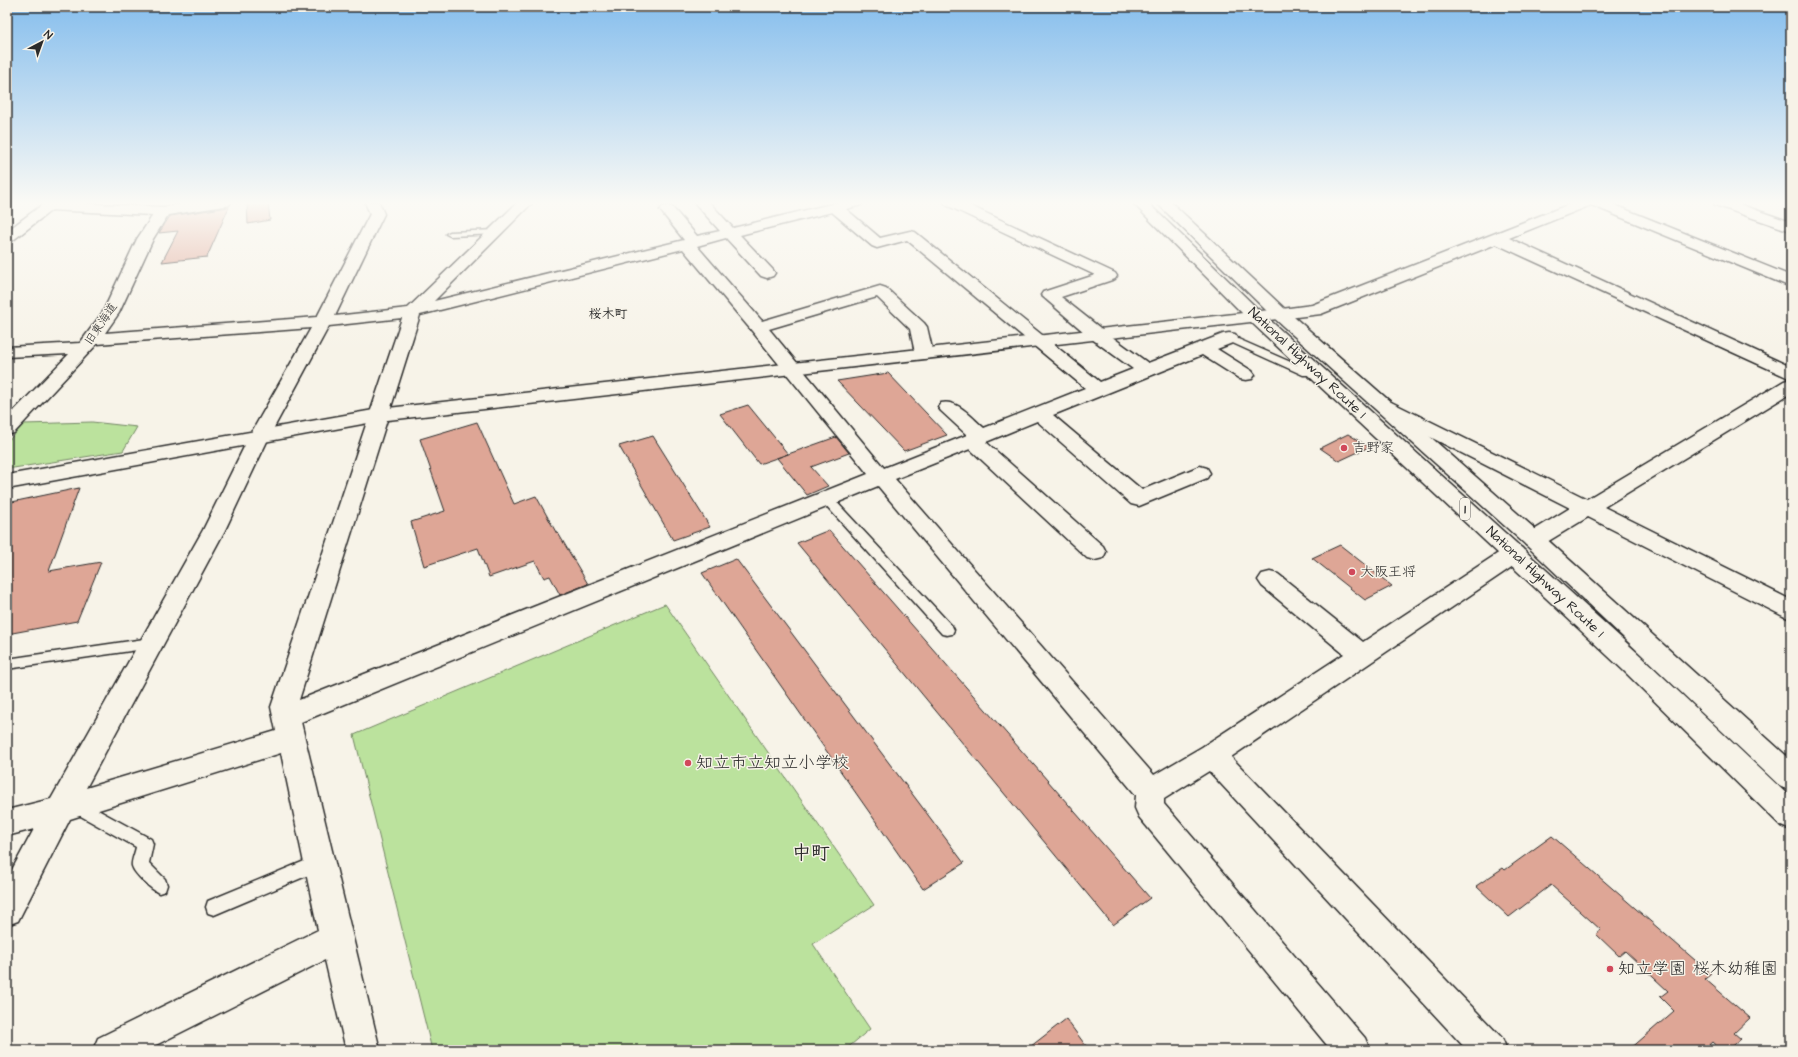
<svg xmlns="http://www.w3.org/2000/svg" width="1798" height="1057" font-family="'Architects Daughter','Klee One',sans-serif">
<rect width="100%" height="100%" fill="#f7f3e8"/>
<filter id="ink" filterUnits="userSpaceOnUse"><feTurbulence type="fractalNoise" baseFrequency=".025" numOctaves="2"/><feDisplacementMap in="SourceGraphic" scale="8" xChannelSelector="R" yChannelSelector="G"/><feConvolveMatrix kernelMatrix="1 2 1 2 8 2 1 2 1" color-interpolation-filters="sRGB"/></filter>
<g filter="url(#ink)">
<path fill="#bbe29d" stroke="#738664" d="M 92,422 L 137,427 L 123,451 L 7,469 L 7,442 L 24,424 Z
M 665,604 L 874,905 L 813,944 L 870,1029 L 845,1050 L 432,1050 L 354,735 Z"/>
<path fill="#dea696" stroke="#2b2b2b" d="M 247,202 L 268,202 L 270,220 L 248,224 Z
M 229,207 L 207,257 L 162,262 L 178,231 L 159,233 L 170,216 Z
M 888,373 L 947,435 L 904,451 L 837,381 Z
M 748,405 L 788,454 L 759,464 L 720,414 Z
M 477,422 L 514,504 L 536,496 L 557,534 L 558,533 L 588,584 L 560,595 L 550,576 L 544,578 L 535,561 L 489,577 L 478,548 L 424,566 L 411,522 L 445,511 L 420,439 Z
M 1348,434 L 1369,447 L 1339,461 L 1320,448 Z
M 653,436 L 710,527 L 673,540 L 619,446 Z
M 836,437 L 849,453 L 811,467 L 828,486 L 807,495 L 777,458 Z
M 79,488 L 49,571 L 101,562 L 77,621 L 7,634 L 7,503 Z
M 829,530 L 1150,898 L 1113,925 L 797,543 Z
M 1340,545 L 1392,586 L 1365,600 L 1312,558 Z
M 736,559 L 964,863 L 923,889 L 702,573 Z
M 1552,836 L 1711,974 L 1705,979 L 1750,1018 L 1734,1033 L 1741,1039 L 1728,1050 L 1721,1050 L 1712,1042 L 1703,1050 L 1629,1050 L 1674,1011 L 1660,997 L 1668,991 L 1625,951 L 1619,956 L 1596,934 L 1601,930 L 1551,885 L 1509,917 L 1476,886 L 1503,868 L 1505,870 Z
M 1066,1019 L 1089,1050 L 1026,1050 Z"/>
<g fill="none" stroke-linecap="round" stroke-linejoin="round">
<g stroke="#2b2b2b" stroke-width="3">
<path id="service" d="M 495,230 L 498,230 L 498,234 L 450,236 L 446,234 L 450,232 Z
M 1229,335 L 1311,371 L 1312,373 L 1311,375 L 1303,375 L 1226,340 L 1224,338 L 1226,336 Z
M 827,495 L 831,496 L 952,626 L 954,630 L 952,634 L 947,635 L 942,634 L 823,502 L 821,499 L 823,496 Z
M 151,638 L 156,639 L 158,643 L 156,647 L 151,648 L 7,669 L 7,659 Z
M 76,798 L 151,839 L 153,844 L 149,863 L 165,879 L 167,885 L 165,891 L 159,893 C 152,890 134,874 132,866 C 131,861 135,853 136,847 L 70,810 L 68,805 L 70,800 Z
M 319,855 L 325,858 L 327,863 L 325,868 L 214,915 L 208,913 L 206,907 L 208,901 Z"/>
</g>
<g stroke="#2b2b2b" stroke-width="3">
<path id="minor" d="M 53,202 L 163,207 L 196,202 L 231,202 L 229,205 L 224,206 L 168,215 L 153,239 L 119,313 L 105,333 L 317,317 L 370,214 L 365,202 L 379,202 L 384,214 L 335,316 L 408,308 L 518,202 L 533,202 L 434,301 L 684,240 L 660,210 L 662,207 L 667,206 L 672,207 L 697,236 L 720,231 L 694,202 L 709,202 L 733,228 L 839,202 L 863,202 L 861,205 L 846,209 L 880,238 L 910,231 L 915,232 L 1100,382 L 1133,369 L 1092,339 L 1041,295 L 1043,292 L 1095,275 L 946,205 L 944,202 L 962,202 L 1115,273 L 1117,276 L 1115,279 L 1061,297 L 1104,331 L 1148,363 L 1223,334 L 1229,333 L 1235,334 L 1238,338 L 1235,342 L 1217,349 L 1252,371 L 1255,375 L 1252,379 L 1246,380 L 1240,379 L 1202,355 L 1053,415 L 1142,490 L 1200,466 L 1207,468 L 1210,473 L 1207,478 L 1139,506 L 1131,504 L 1037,421 L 986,442 L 1103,546 L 1106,552 L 1103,558 L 1095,560 L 1087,558 L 970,449 L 895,479 L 1154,775 L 1202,747 L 1344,654 L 1262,586 L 1258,580 L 1262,574 L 1270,572 L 1278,574 L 1363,642 L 1506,548 L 1514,546 L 1522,548 L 1525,554 L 1522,560 L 1231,757 L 1502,1038 L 1507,1050 L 1467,1050 L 1209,771 L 1164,799 L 1164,804 L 1365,1038 L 1370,1050 L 1331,1050 L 1139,817 L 1135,808 L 1136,795 L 878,486 L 301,722 L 380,1050 L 346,1050 L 325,960 L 146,1050 L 93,1050 L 98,1038 L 318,930 L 281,753 L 70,819 L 18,921 L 7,925 L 7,879 L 34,829 L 7,836 L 7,810 L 51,799 L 203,530 L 250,435 L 311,328 L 97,344 L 14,433 L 7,435 L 7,418 L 69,354 L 7,357 L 7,347 L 80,343 L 103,312 L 137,239 L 153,215 L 49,210 L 44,209 L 42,206 L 44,203 ZM 832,212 L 872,246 L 877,248 L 907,240 L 1085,388 L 984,428 C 972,418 958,399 941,403 L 938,407 L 941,411 L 967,435 L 884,468 L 769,329 L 877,297 L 910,329 L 915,353 L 918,357 L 924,358 L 930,357 L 933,353 L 927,327 L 924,323 L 886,288 L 880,286 L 762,321 L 697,246 L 726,238 L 761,276 L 767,278 L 773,276 L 775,273 L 773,270 L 740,235 ZM 683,249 L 752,331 L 868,474 L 299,700 L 420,315 ZM 402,318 L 271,707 L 276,731 L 86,788 L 225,530 L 270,435 L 329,326 Z
M 1575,202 L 1607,202 L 1791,276 L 1791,287 L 1591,205 L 1509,238 L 1791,367 L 1791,393 L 1604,507 L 1791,600 L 1791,619 L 1783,616 L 1588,517 L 1542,545 L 1534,548 L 1526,545 L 1523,540 L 1526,535 L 1570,508 L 1377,410 L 1374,406 L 1377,402 L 1384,400 L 1391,402 L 1587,499 L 1784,381 L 1791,379 L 1496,244 L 1321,314 L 1280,319 L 1274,318 L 1272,314 L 1274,310 L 1312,305 Z
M 1713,202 L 1733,202 L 1791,222 L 1791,231 L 1715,205 Z"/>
</g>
<g stroke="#2b2b2b" stroke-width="3">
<path id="tertiary" d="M 1280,309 L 1286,310 L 1288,314 L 1286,318 L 379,421 L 7,489 L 7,475 L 379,409 Z"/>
</g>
<g stroke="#2b2b2b" stroke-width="3">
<path id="primary" d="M 46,202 L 62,202 L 12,241 L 7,243 L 7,231 Z"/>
</g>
<g stroke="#2b2b2b" stroke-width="3">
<path id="trunk" d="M 1132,202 L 1147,202 L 1262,313 L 1641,656 L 1791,798 L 1791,830 L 1781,826 L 1623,670 L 1250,321 Z
M 1156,202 L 1171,202 L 1286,310 L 1542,535 L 1791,760 L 1791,790 L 1781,787 L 1526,545 L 1274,318 Z"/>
</g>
<use href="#service" fill="#f7f3e8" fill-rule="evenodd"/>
<use href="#minor" fill="#f7f3e8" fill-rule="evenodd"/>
<use href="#tertiary" fill="#f7f3e8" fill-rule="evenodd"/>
<use href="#primary" fill="#f7f3e8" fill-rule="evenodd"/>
<use href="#trunk" fill="#f7f3e8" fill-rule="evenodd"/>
</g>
</g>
<linearGradient id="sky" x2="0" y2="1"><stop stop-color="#86beed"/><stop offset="0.58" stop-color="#fbfaf5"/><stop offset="1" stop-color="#fbfaf5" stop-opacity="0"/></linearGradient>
<rect width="1798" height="350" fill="url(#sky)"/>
<g fill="#d1495b" stroke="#f7f3e8" stroke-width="1.5">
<circle cx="1344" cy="448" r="4"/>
<circle cx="1352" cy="572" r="4"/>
<circle cx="688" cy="763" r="4"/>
<circle cx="1610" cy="969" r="4"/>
</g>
<g text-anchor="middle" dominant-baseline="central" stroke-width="3" stroke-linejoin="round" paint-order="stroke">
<g font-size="12" fill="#2b2b2b" stroke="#f7f3e8">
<text transform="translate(101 324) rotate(-56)">旧東海道</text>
</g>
<g font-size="13" font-weight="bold" fill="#2b2b2b" stroke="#f7f3e8">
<text x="608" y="314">桜木町</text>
</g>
<rect fill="#f7f3e8" stroke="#686764" stroke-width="1" x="1460" y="498" width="10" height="22" rx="3"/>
<g font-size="13" font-weight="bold" fill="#2b2b2b">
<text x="1465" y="509">1</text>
</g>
<g font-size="14" fill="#2b2b2b" stroke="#f7f3e8">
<text transform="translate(1307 363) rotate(43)">National Highway Route 1</text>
<text transform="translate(1545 582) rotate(43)">National Highway Route 1</text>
</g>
<g font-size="14" fill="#2b2b2b" stroke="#f7f3e8" text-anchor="start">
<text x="1352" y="448">吉野家</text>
<text x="1360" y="572">大阪王将</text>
</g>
<g font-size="17" fill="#2b2b2b" stroke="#f7f3e8" text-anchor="start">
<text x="696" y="763">知立市立知立小学校</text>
<text x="1618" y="969">知立学園 桜木幼稚園</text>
</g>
<g font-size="19" font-weight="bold" fill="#2b2b2b" stroke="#f7f3e8">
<text x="811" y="853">中町</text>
</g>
</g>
<rect width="1798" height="1057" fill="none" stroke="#f7f3e8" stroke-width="24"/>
<rect x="12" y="12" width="1774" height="1033" fill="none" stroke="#2b2b2b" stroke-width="1.5" filter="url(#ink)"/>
<g transform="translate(42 42) rotate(41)" stroke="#f7f3e8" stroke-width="3" paint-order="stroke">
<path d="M0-3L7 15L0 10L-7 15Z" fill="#2b2b2b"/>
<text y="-6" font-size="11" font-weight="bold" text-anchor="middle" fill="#2b2b2b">N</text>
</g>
</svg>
